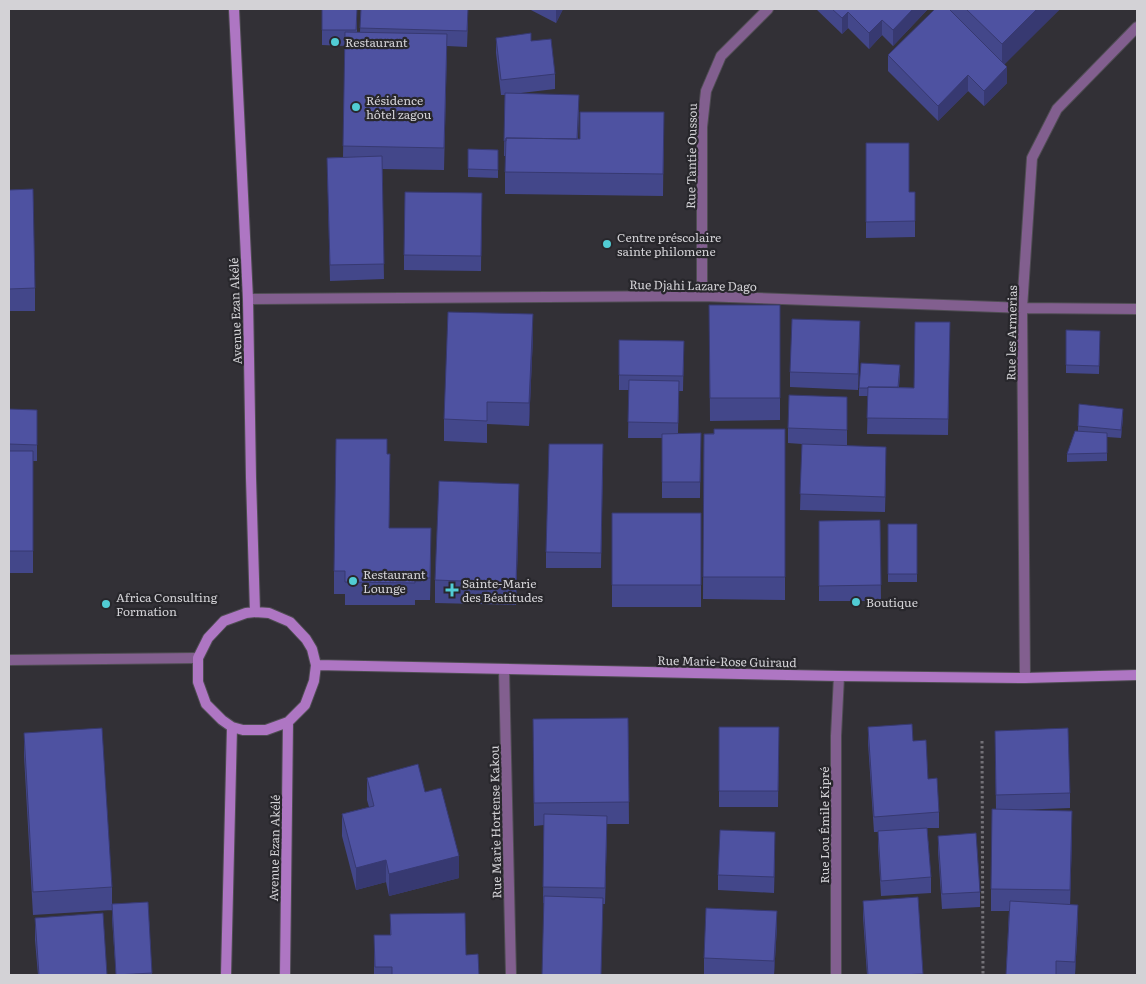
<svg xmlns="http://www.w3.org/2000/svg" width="1146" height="984" font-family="Literata,serif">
<rect width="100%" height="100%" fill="#323036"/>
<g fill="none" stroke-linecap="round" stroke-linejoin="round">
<g stroke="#4f4d53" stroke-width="12">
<path id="street" d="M 702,296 L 702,127 L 706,91 L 721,56 L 768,9
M 248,299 L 702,296 L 1022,308 L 1137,309
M 9,660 L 198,658
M 504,669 L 511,975
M 1025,678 L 1022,308 L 1032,158 L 1057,109 L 1137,27
M 836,975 L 836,736 L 839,676"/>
</g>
<g stroke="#4f4d53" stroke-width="12">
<path id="secondary" d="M 234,9 L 248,299 L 251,478 L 255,612
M 255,612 L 269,613 L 290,622 L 306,639 L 312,649 L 316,665 L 314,681 L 305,705 L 288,722 L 266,730 L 243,730 L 232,727 L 222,720 L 206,704 L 198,682 L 198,658 L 208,638 L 224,621 L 246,613 Z
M 316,665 L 839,676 L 1025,678 L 1137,675
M 226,975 L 232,727
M 285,975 L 288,722"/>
</g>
<path stroke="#737177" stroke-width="3" stroke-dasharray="2.5 2.5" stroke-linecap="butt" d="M 982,741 L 983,975"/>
<use href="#street" stroke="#825f8f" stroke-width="10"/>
<use href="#secondary" stroke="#ae76c3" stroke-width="10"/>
</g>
<path fill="#43478a" d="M 322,9 L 357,9 L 357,32 L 360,32 L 361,9 L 468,21 L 467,47 L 447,46 L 444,170 L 382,169 L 384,279 L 330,281 L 327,158 L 343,157 L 345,46 L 322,45 Z
M 529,9 L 563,9 L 556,23 Z
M 816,9 L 928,9 L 893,46 L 882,35 L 869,49 L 848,28 L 842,34 Z
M 935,9 L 1060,9 L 1004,64 L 1007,83 L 984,106 L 968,91 L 938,121 L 888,71 L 888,55 Z
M 496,38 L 531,41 L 555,74 L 555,89 L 521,93 L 579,110 L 578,139 L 580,139 L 664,112 L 663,196 L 505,194 L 505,156 L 504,156 L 505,95 L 501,95 L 496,53 Z
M 866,143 L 909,192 L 915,192 L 915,237 L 866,238 Z
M 468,149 L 498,150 L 498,178 L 468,177 Z
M 9,190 L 35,288 L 35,311 L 9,311 Z
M 482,193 L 481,271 L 404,270 L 404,255 Z
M 709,305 L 780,305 L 780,420 L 710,421 Z
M 950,322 L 948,435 L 867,434 L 868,396 L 859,396 L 859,388 L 900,373 L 899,387 L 914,388 Z
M 1066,330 L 1100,331 L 1099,374 L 1066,373 Z
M 533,336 L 529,426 L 487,424 L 487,443 L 444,441 L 444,419 Z
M 860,336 L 858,390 L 790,387 L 790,372 Z
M 619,340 L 684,341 L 683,391 L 679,391 L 678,433 L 701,433 L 700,498 L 662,498 L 662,438 L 628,438 L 629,390 L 619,390 Z
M 9,409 L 37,410 L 37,461 L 33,461 L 33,573 L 9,573 Z
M 847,413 L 847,445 L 886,462 L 885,512 L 800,510 L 802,444 L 788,443 L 788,428 Z
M 1123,417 L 1121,438 L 1107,437 L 1107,461 L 1067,462 L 1067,454 L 1078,432 L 1078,426 Z
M 785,429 L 785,600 L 703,599 L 704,434 Z
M 387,454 L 390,476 L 389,528 L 431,550 L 430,600 L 415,600 L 415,605 L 345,605 L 345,594 L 334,594 L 334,571 Z
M 603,460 L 601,568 L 546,568 L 546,552 Z
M 519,506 L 516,605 L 435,603 L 435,580 Z
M 612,513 L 701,513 L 701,607 L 612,607 Z
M 880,520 L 881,601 L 819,601 L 819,521 Z
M 888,524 L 917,524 L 917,582 L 888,582 Z
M 628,718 L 629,824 L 607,824 L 605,904 L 543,903 L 544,825 L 534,826 L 533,741 Z
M 719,727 L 779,727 L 778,807 L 719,807 Z
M 868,727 L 913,741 L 928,779 L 939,812 L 939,828 L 927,828 L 931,877 L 931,893 L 881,896 L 878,847 L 878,832 L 874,832 L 868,743 Z
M 995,731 L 1070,793 L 1070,808 L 1013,810 L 1072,833 L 1070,904 L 1078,920 L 1075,975 L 1006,975 L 1009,911 L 991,911 L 991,889 L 996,810 Z
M 24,733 L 112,887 L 112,910 L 33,915 L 24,756 Z
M 367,778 L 425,792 L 459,878 L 389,896 L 386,882 L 356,890 L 342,836 L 342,814 L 369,807 L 367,800 Z
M 938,836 L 980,892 L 980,907 L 942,909 L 938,851 Z
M 775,847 L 774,893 L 718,890 L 718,875 Z
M 918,897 L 923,975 L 867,975 L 863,917 L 863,901 Z
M 148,902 L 152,975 L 116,975 L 112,919 L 112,904 Z
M 390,914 L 466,955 L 479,975 L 374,975 L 374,935 L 390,935 Z
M 35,918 L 107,975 L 38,975 L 35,940 Z
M 777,926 L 774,975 L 739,975 L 704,974 L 704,958 Z"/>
<path fill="#373971" d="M 556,9 L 563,9 L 556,23 Z
M 913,9 L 928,9 L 893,46 L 893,30 Z
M 1037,9 L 1060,9 L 1002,67 L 1002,44 Z
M 848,12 L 848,28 L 842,34 L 842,18 Z
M 882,20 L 882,35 L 869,49 L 869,33 Z
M 1007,67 L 1007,83 L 984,106 L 984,91 Z
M 968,75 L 968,91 L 938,121 L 938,106 Z
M 533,314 L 533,336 L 529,426 L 529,403 Z
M 860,321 L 860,336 L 858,390 L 858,374 Z
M 1123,409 L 1123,417 L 1121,438 L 1121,430 Z
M 886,447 L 886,462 L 885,512 L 885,497 Z
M 519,484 L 519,506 L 516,605 L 516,583 Z
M 431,528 L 431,550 L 430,600 L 430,578 Z
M 1072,811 L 1072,833 L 1070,912 L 1070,890 Z
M 607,816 L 607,831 L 605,904 L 605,888 Z
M 775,832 L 775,847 L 774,893 L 774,877 Z
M 459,856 L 459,878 L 389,896 L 389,874 Z
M 386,860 L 386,882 L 356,890 L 356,868 Z
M 1078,905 L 1078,920 L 1075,975 L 1075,962 Z
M 777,911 L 777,926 L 774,975 L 774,961 Z"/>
<path fill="#4e52a1" stroke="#373971" d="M 322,9 L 357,9 L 356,30 L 322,30 Z
M 361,9 L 468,9 L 467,31 L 360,28 Z
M 832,9 L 913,9 L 893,30 L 882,20 L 869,33 L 848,12 L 842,18 Z
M 935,9 L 949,9 L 1007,67 L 984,91 L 968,75 L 938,106 L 888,55 Z
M 966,9 L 1037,9 L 1002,44 Z
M 345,32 L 447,34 L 444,148 L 343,146 Z
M 531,33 L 531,41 L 551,39 L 555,74 L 501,80 L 496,38 Z
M 505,93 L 579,95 L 577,139 L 506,138 L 506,141 L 504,141 Z
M 580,112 L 664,112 L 663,174 L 505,172 L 506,138 L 580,139 Z
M 866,143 L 909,143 L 909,192 L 915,192 L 915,221 L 866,222 Z
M 468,149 L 498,150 L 498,170 L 468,169 Z
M 382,156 L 384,264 L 330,265 L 327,158 Z
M 33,189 L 35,288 L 9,289 L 9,190 Z
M 405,192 L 482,193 L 481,256 L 404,255 Z
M 709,305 L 780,305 L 780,398 L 710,398 Z
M 448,312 L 533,314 L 529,403 L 487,402 L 487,421 L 444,419 Z
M 792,319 L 860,321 L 858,374 L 790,372 Z
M 915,322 L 950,322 L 948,419 L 867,418 L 868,387 L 914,388 Z
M 1066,330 L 1100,331 L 1099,366 L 1066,365 Z
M 619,340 L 684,341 L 683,376 L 619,375 Z
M 861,363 L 900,365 L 898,387 L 868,387 L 868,388 L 859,388 Z
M 629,380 L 679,381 L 678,423 L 628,422 Z
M 789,395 L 847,397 L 847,430 L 788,428 Z
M 1079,404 L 1123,409 L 1121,430 L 1078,426 Z
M 9,409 L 37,410 L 37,445 L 9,444 Z
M 714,429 L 785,429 L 785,577 L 703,577 L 704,434 L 714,434 Z
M 1075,431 L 1107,433 L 1107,453 L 1067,454 Z
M 701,433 L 700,482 L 662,482 L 662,434 Z
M 336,439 L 387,439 L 387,454 L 390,454 L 389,528 L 431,528 L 430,578 L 415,578 L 415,583 L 345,582 L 345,571 L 334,571 Z
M 549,444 L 603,444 L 601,553 L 546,552 Z
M 802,444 L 886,447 L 885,497 L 800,494 Z
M 9,451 L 33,451 L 33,551 L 9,551 Z
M 439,481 L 519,484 L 516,583 L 435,580 Z
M 612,513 L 701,513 L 701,585 L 612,585 Z
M 880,520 L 881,585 L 819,586 L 819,521 Z
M 888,524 L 917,524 L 917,574 L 888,574 Z
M 628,718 L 629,802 L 534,803 L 533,719 Z
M 912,724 L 913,741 L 926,740 L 928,779 L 937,778 L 939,812 L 874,817 L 868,727 Z
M 719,727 L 779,727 L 778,791 L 719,791 Z
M 102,728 L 112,887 L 33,892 L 24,733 Z
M 1068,728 L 1070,793 L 996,795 L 995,731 Z
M 418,764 L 425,792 L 441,788 L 459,856 L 389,874 L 386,860 L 356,868 L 342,814 L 374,806 L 367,778 Z
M 992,809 L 1072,811 L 1070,890 L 991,889 Z
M 544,814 L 607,816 L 605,888 L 543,887 Z
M 927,828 L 931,877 L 881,881 L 878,831 Z
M 720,830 L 775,832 L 774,877 L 718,875 Z
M 976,833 L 980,892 L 942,894 L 938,836 Z
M 544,896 L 603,898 L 601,975 L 542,975 Z
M 918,897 L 923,974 L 900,975 L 868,975 L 863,901 Z
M 1010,901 L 1078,905 L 1075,962 L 1056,961 L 1056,975 L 1006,975 Z
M 148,902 L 152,973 L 116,975 L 112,904 Z
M 706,908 L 777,911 L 774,961 L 704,958 Z
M 103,913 L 107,975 L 39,975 L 35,918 Z
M 465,913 L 466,955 L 478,954 L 479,975 L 392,975 L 392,967 L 375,967 L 374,935 L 391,935 L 390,914 Z"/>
<g fill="#51ccd4" stroke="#28272c" stroke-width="2">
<circle cx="335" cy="42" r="5"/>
<circle cx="356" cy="107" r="5"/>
<circle cx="607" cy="244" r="5"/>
<circle cx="353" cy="581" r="5"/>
<path d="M449.5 582.5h5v5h5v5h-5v5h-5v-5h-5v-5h5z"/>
<circle cx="856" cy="602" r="5"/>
<circle cx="106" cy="604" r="5"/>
</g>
<g text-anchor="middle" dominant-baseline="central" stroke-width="4.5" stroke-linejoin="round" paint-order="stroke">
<g font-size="12" fill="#d3d2d6" stroke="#28272c" text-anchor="start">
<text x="345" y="42">Restaurant</text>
<text x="366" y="100">Résidence<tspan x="366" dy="14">hôtel zagou</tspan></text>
<text x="617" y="237">Centre préscolaire<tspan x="617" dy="14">sainte philomene</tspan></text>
<text x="363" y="574">Restaurant<tspan x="363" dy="14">Lounge</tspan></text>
<text x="462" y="583">Sainte-Marie<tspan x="462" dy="14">des Béatitudes</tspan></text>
<text x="116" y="597">Africa Consulting<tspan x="116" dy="14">Formation</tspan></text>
<text x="866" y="602">Boutique</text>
</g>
<g font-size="12" fill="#d3d2d6" stroke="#28272c">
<text transform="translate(691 156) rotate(-89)">Rue Tantie Oussou</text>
<text transform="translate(693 285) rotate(1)">Rue Djahi Lazare Dago</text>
<text transform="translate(235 311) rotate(-92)">Avenue Ezan Akélé</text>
<text transform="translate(1011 333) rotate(-89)">Rue les Armerias</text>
<text transform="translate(727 661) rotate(1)">Rue Marie-Rose Guiraud</text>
<text transform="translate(495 822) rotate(-91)">Rue Marie Hortense Kakou</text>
<text transform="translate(824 825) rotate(-90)">Rue Lou Émile Kipré</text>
<text transform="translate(274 848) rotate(-89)">Avenue Ezan Akélé</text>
</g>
</g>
<rect width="1146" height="984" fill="none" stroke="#d3d2d6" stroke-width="20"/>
</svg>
